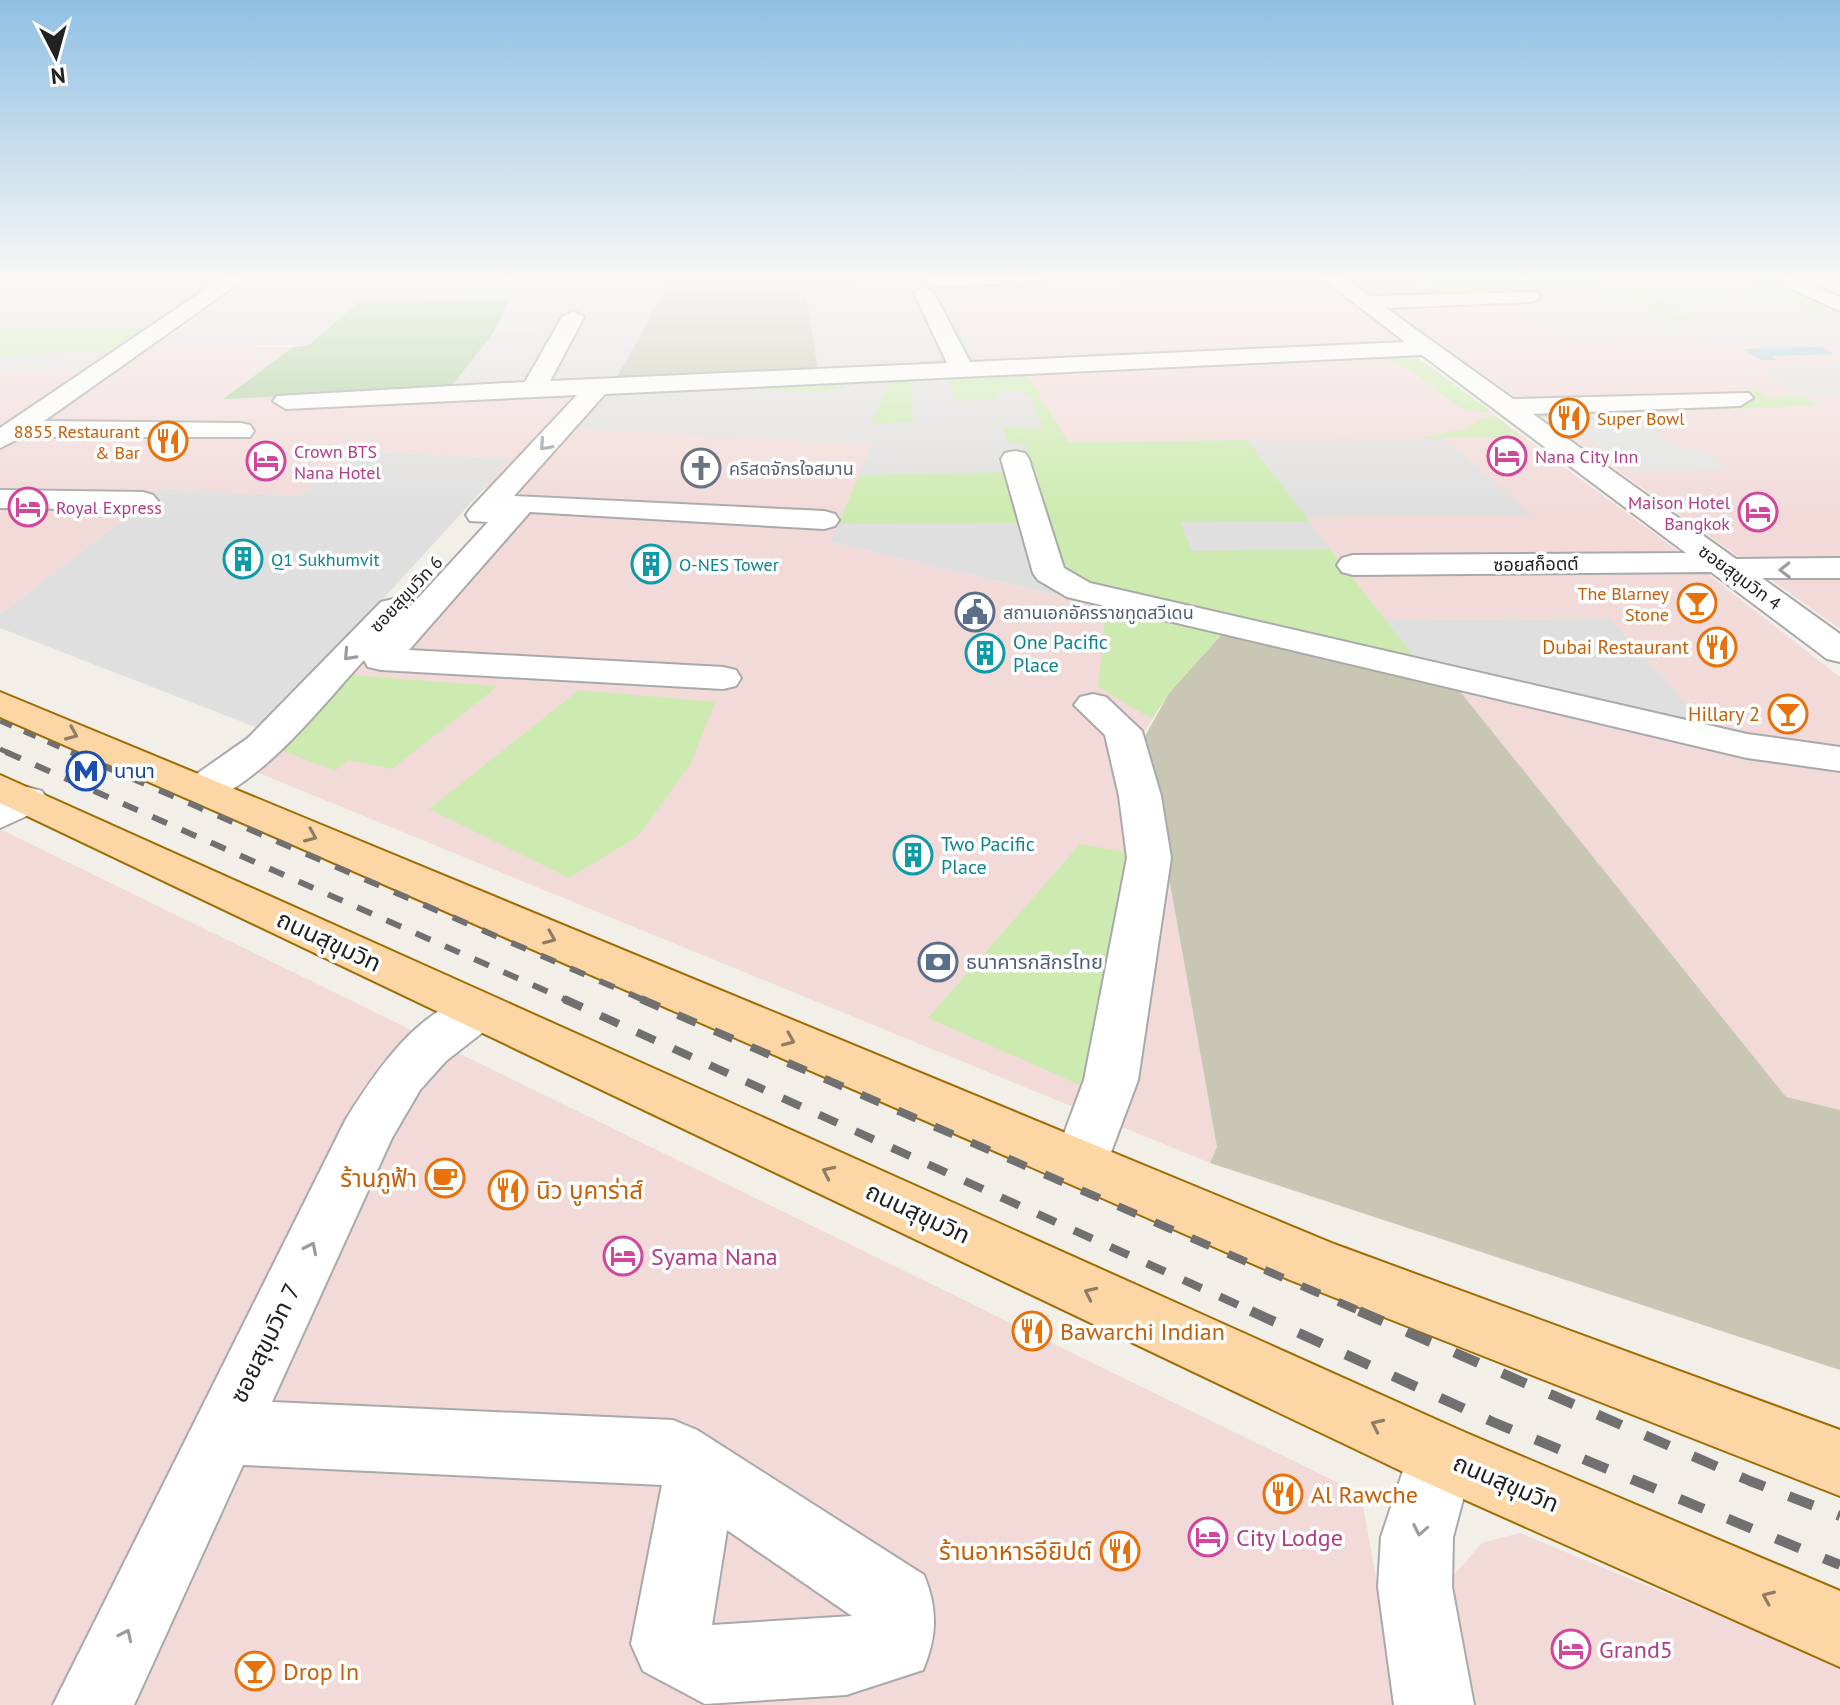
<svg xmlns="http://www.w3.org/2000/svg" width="1840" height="1705" font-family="'PT Sans','Noto Sans Thai',sans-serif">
<rect width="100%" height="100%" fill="#f2efe9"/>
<path fill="#e0dfdf" d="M 257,276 L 673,276 L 614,382 L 447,391 L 494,332 L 509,299 L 360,302 L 309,345 L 156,346 Z
M 848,276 L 1068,276 L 1073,282 L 944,286 L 983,363 L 818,371 L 805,294 L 853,292 Z
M 1560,276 L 1755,276 L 1840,313 L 1840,343 L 1713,346 L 1623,295 Z
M 0,284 L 214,286 L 83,369 L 0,373 Z
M 1840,364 L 1840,395 L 1802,396 L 1752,367 Z
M 1025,371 L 1068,442 L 1445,438 L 1534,515 L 1307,518 L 1384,619 L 1610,618 L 1708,728 L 1649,734 L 830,542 L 871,445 L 576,429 L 612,390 Z
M 353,451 L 512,458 L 263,730 L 0,628 L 0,614 L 164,488 L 299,496 Z"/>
<path fill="#f2dad9" d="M 0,276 L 232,276 L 214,286 L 0,284 Z
M 1170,276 L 1320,276 L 1412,346 L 983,363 L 943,286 L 1171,279 Z
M 1345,276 L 1560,276 L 1623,295 L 1713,346 L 1840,343 L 1840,364 L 1753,368 L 1802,396 L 1840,395 L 1840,629 Z
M 120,345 L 293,347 L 224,398 L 401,388 L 612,390 L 577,429 L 872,444 L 830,542 L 1222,634 L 1169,693 L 1143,734 L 1217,1147 L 1210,1163 L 249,769 L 520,493 L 483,488 L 511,458 L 353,451 L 300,496 L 164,488 L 0,614 L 0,373 L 83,369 Z
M 1411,353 L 1690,560 L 1840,677 L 1840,750 L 1708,728 L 1610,618 L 1384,619 L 1306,517 L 1533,515 L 1445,438 L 1068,442 L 1025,371 Z
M 1458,689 L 1840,770 L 1840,1110 L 1786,1098 Z
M 0,829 L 1361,1494 L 1399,1705 L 0,1705 Z
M 1520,1533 L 1840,1666 L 1840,1705 L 1457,1705 L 1445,1585 L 1482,1543 Z"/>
<path fill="#c7c7b4" d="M 673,276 L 848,276 L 854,292 L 806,294 L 818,371 L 614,382 Z
M 1222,634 L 1458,689 L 1786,1097 L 1840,1110 L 1840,1370 L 1210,1163 L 1217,1147 L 1144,738 L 1169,693 Z"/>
<path fill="#cdebb0" d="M 1411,276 L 1577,276 C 1615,298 1653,285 1694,287 C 1712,288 1731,293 1750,289 C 1757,287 1758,282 1766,281 L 1830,310 L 1809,308 L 1776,295 L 1650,294 L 1695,320 L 1668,321 L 1623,295 L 1597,290 L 1441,295 Z
M 0,329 L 143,329 L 112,350 L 0,355 Z
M 1411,353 L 1489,410 L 1486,413 L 1461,409 L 1409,369 L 1377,354 Z
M 1025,371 L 1068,442 L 1247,440 L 1309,521 L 1180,522 L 1192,551 L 1330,549 L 1416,659 L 1104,588 L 1071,577 L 1060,570 L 1025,443 L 1009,443 L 1003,428 L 1042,427 L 1030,396 L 1018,391 L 998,392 L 999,399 L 954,401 L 947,374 Z
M 911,376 L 913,422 L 871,424 L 892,377 Z
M 847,379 L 841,387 L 824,392 L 667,387 Z
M 1756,390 L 1768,397 L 1802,396 L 1820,405 L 1542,417 L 1519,400 Z
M 1496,417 L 1521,437 L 1422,438 L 1467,428 L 1483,418 Z
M 1009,472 L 1023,523 L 838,524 L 859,475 Z
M 1106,607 L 1222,634 L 1169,693 L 1152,719 L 1098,687 Z
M 348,675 L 498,686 L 392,769 L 348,760 L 335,771 L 278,749 Z
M 579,690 L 715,702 L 690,765 L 637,837 L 569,878 L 429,809 Z
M 1080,844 L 1137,854 L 1091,1090 L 928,1018 Z"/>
<path fill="#add19e" d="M 510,299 L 494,332 L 450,388 L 223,399 L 293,347 L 309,345 L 359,302 Z"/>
<path fill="#e2e2e2" d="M 1597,290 L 1623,295 L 1693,335 L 1564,340 L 1492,294 Z
M 653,311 L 645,326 L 494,332 L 501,318 Z
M 1645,425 L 1682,450 L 1699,449 L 1729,469 L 1636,473 L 1575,428 Z"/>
<path fill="#aad3df" d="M 1821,347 L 1835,354 L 1772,356 L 1777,360 L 1762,360 L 1742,349 Z"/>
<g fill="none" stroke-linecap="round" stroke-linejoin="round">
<g stroke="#a9a9a9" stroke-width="4">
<path id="minor" d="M 225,276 L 249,276 L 44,421 L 241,423 L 250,425 L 254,431 L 250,437 L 22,437 L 0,448 L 0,428 Z
M 1051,276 L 1041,282 L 935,287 L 925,281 L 930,276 Z
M 1319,276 L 1342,276 L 1369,296 L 1537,292 L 1540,296 L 1537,300 L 1530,302 L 1386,308 L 1513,399 L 1749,393 L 1753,398 L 1740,406 L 1533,414 L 1736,559 L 1840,558 L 1840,578 L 1762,578 L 1840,634 L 1840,662 L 1827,659 L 1711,572 L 1353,575 L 1342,572 L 1337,565 L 1342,558 L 1353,555 L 1686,553 L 1422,355 L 605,394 L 514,496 L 824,511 L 835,514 L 839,520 L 835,526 L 824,529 L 530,512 L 409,650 L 723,667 L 736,670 L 741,678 L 736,686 L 723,689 L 381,670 L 368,667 L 364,660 C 322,706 274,768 219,797 C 208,802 199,800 188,798 L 182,789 L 188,780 L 248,738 L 381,602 L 393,599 L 405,602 L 409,608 L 488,522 L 470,521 L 466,515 L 470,509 L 577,395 L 286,409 L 273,401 L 277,396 L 525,382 L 562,317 L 573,311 L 584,317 L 550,381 L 947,363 L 914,293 L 924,287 L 934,293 L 970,362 L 1405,342 Z
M 1763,276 L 1790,276 L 1840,297 L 1840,311 Z
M 1015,451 L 1025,453 L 1029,459 L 1064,568 L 1090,583 L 1747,734 L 1840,747 L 1840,771 L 1747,758 L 1067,597 L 1038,580 L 1033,573 L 1001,459 L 1005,453 Z
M 0,490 L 143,492 L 153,495 L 158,501 L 153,507 L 143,510 L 0,508 Z
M 1093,694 L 1106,697 L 1142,731 L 1161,796 L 1171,858 L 1138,1080 L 1101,1179 L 1081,1185 L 1061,1179 L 1053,1163 L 1084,1080 L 1127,858 L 1119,796 L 1105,735 L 1074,705 L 1080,697 Z
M 27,787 L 42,791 L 48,800 L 42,809 L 0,828 L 0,798 Z
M 478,993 L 496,998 L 503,1010 L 496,1022 L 446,1061 L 420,1090 L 392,1138 L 272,1402 L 673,1420 L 697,1430 L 924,1575 C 938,1610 937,1636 923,1670 L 846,1695 L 705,1704 L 643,1671 L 631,1644 L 662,1485 L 243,1465 L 134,1705 L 53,1705 L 346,1119 C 378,1068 417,1010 478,993 ZM 727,1530 L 852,1616 L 712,1625 Z
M 1440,1422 L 1464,1432 L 1475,1455 L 1453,1537 L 1452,1587 L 1474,1705 L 1394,1705 L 1378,1587 L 1381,1537 L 1416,1432 Z"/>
</g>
<g stroke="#a06b00" stroke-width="4">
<path id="major" d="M 0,692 L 1334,1244 L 1840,1430 L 1840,1496 L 1290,1280 L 0,717 Z
M 0,775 L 1464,1432 L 1840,1591 L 1840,1667 L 1416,1478 L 0,803 Z"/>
</g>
<use href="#minor" fill="#fff" fill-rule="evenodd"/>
<use href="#major" fill="#fcd6a4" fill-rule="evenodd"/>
<path stroke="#707070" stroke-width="5" stroke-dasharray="13 13" stroke-linecap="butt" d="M 0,721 L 75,754
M 0,749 L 11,754"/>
<path stroke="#707070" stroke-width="6" stroke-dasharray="16 16" stroke-linecap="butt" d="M 6,752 L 569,1001
M 71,752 L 646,1001"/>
<path stroke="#707070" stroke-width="8" stroke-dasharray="20 20" stroke-linecap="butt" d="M 564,999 L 1256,1313
M 641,999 L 1364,1313"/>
<path stroke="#707070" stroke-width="10" stroke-dasharray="26 26" stroke-linecap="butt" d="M 1251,1311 L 1493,1422 L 1840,1565
M 1359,1311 L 1750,1481 L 1840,1516"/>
</g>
<defs><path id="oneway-chevron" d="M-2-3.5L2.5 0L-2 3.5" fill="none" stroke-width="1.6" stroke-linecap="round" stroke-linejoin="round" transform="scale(2)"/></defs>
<g stroke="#9c9c9c">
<use href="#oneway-chevron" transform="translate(545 445) rotate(132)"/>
<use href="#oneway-chevron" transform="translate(1785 570) rotate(179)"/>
<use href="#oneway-chevron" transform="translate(349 655) rotate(133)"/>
<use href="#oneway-chevron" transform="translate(311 1248) rotate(-64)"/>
<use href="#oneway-chevron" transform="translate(1420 1530) rotate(101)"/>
<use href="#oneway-chevron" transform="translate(126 1635) rotate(-65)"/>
</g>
<g stroke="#8f7c63">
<use href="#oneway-chevron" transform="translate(72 734) rotate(23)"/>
<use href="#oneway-chevron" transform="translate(311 836) rotate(23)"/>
<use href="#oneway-chevron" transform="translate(550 938) rotate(23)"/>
<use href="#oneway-chevron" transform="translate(789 1040) rotate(23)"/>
<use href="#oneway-chevron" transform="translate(828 1172) rotate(-155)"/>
<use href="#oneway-chevron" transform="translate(1090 1293) rotate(-155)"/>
<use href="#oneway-chevron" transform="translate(1377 1425) rotate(-155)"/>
<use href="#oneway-chevron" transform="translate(1768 1597) rotate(-157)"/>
</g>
<linearGradient id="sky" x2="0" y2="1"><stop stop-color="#8fc0e4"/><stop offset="0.54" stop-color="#f9f8f5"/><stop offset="1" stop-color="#f9f8f5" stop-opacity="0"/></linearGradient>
<rect width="1840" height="515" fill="url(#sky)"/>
<defs>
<g id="restaurant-ring" transform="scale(2)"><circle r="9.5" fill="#fff" stroke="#e8710a" stroke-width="1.5"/><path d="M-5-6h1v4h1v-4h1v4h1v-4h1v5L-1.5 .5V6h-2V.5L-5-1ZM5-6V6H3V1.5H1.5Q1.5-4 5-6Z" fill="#e8710a"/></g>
<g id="hotel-ring" transform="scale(2)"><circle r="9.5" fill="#fff" stroke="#d1479c" stroke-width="1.5"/><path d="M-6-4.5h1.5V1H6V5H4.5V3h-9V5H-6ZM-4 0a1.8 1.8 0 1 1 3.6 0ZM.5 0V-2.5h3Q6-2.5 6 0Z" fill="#d1479c"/></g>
<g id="church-ring" transform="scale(2)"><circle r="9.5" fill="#fff" stroke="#6b7280" stroke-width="1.5"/><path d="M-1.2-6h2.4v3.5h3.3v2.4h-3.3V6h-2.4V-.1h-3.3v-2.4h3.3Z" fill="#6b7280"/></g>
<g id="building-ring" transform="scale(2)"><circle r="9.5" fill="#fff" stroke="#0f9aa8" stroke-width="1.5"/><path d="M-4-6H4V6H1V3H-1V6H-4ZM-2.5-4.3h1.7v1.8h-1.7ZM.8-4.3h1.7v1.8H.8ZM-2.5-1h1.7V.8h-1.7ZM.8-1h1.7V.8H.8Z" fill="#0f9aa8"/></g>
<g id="bar-ring" transform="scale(2)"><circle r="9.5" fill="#fff" stroke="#e8710a" stroke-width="1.5"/><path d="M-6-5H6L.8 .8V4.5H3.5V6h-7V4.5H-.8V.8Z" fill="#e8710a"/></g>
<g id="civic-ring" transform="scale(2)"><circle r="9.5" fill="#fff" stroke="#5c6f8a" stroke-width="1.5"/><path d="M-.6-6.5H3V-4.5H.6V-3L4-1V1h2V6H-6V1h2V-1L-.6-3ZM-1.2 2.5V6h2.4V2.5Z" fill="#5c6f8a"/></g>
<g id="metro-ring" transform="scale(2)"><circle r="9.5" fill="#fff" stroke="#1a4fb4" stroke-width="1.5"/><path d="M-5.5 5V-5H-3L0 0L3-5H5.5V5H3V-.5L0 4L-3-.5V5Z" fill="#1a4fb4"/></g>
<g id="bank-ring" transform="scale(2)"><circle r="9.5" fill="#fff" stroke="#5c6f8a" stroke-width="1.5"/><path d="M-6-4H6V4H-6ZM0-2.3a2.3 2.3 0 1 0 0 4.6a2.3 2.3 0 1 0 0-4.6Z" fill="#5c6f8a"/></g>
<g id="cafe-ring" transform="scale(2)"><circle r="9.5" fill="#fff" stroke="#e8710a" stroke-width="1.5"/><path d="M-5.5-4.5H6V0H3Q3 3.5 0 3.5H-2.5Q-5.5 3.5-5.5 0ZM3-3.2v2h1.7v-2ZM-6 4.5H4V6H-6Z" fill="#e8710a"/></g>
</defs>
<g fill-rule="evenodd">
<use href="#restaurant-ring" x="1569" y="418"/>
<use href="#restaurant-ring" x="168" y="441"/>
<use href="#hotel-ring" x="1507" y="456"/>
<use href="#hotel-ring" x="266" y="461"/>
<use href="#church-ring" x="701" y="468"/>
<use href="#hotel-ring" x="28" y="507"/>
<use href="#hotel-ring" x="1758" y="512"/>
<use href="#building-ring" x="243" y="559"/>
<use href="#building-ring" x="651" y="564"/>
<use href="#bar-ring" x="1697" y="603"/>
<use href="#civic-ring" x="975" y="612"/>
<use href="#restaurant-ring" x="1717" y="647"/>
<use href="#building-ring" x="985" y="653"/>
<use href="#bar-ring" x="1788" y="714"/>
<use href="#metro-ring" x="86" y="771"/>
<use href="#building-ring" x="913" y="855"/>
<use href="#bank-ring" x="938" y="962"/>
<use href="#cafe-ring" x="445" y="1178"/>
<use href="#restaurant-ring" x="508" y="1190"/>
<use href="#hotel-ring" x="623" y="1256"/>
<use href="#restaurant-ring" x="1032" y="1331"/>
<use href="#restaurant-ring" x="1283" y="1494"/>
<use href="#hotel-ring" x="1208" y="1537"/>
<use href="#restaurant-ring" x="1120" y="1551"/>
<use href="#hotel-ring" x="1571" y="1649"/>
<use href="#bar-ring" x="255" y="1671"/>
</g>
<g text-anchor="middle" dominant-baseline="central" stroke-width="7" stroke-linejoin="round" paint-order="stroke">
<g font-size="18" fill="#c56008" stroke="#fff" text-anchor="end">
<text x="1597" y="418" text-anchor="start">Super Bowl</text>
<text x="140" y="431">8855 Restaurant<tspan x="140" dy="21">&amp; Bar</tspan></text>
<text x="1669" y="593">The Blarney<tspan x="1669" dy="21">Stone</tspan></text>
</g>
<g font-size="18" fill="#b23c85" stroke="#fff" text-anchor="start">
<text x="294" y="451">Crown BTS<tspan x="294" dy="21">Nana Hotel</tspan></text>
<text x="1535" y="456">Nana City Inn</text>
<text x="1730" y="502" text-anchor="end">Maison Hotel<tspan x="1730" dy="21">Bangkok</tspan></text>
<text x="56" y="507">Royal Express</text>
</g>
<g font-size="18" fill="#5b616d" stroke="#fff" text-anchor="start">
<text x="729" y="468">คริสตจักรใจสมาน</text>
</g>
<g font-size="18" fill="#0d838f" stroke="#fff" text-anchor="start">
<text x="271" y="559">Q1 Sukhumvit</text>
<text x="679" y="564">O-NES Tower</text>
</g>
<g font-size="18" fill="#222" stroke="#fff">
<text transform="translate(1536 564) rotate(-1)">ซอยสก็อตต์</text>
<text transform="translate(1740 577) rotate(36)">ซอยสุขุมวิท 4</text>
<text transform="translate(406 594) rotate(-47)">ซอยสุขุมวิท 6</text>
</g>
<g font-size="18" fill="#4e5e75" stroke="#fff" text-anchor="start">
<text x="1003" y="612">สถานเอกอัครราชทูตสวีเดน</text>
</g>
<g font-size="20" fill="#0d838f" stroke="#fff" text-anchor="start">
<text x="1013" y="642">One Pacific<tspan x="1013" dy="23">Place</tspan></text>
<text x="941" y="844">Two Pacific<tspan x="941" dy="23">Place</tspan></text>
</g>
<g font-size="20" fill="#c56008" stroke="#fff" text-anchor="end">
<text x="1689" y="647">Dubai Restaurant</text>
<text x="1760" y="714">Hillary 2</text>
</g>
<g font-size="20" fill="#164399" stroke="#fff" text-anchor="start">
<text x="114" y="771">นานา</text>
</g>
<g font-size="20" fill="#4e5e75" stroke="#fff" text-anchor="start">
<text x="966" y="962">ธนาคารกสิกรไทย</text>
</g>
<g font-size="24" fill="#222" stroke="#fff">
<text transform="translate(329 941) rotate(25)">ถนนสุขุมวิท</text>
<text transform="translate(918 1213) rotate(25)">ถนนสุขุมวิท</text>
<text transform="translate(265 1343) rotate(-64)">ซอยสุขุมวิท 7</text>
<text transform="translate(1506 1483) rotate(23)">ถนนสุขุมวิท</text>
</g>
<g font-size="24" fill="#c56008" stroke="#fff" text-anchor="start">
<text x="417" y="1178" text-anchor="end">ร้านภูฟ้า</text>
<text x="536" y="1190">นิว บูคาร่าส์</text>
<text x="1060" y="1331">Bawarchi Indian</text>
<text x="1311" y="1494">Al Rawche</text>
<text x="1092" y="1551" text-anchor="end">ร้านอาหารอียิปต์</text>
<text x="283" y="1671">Drop In</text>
</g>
<g font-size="24" fill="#b23c85" stroke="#fff" text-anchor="start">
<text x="651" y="1256">Syama Nana</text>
<text x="1236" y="1537">City Lodge</text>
<text x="1599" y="1649">Grand5</text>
</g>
</g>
<g transform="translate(56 56) rotate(174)" stroke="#ffffff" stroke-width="6" paint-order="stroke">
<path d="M0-6L14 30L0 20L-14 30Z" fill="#222222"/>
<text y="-12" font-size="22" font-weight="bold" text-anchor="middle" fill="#222222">N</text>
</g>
</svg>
